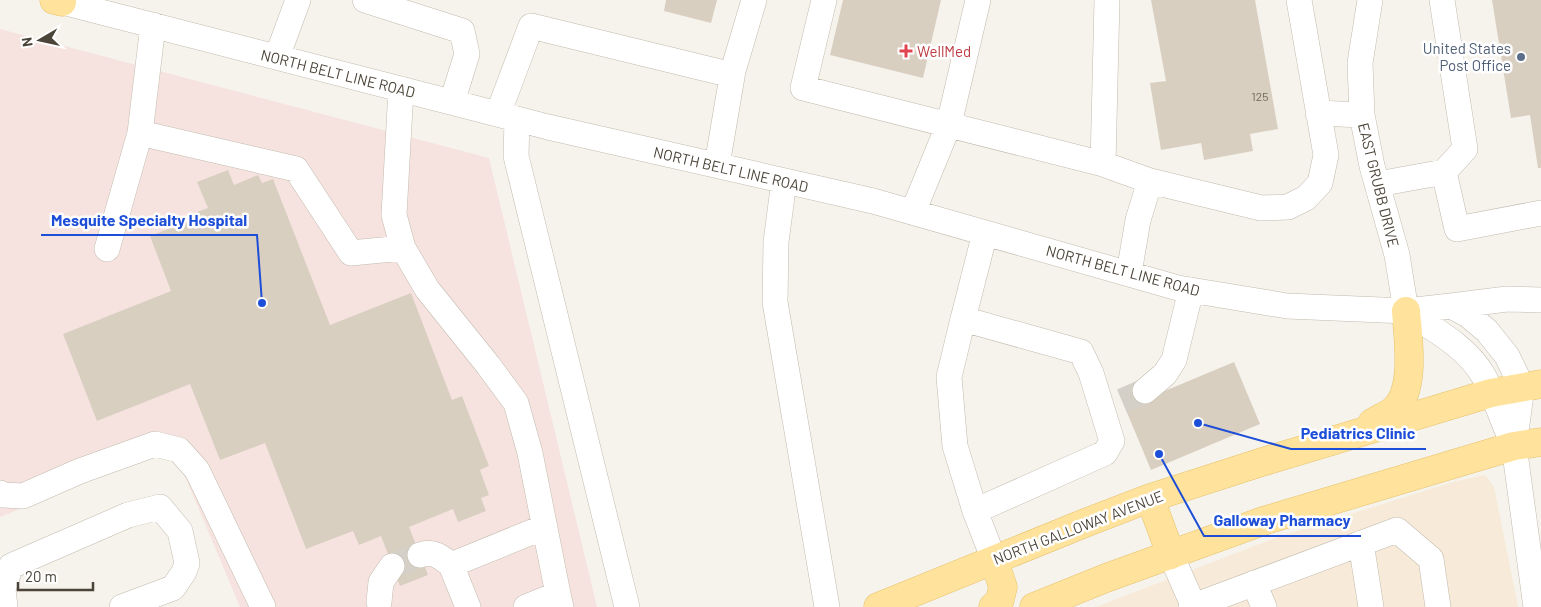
<svg xmlns="http://www.w3.org/2000/svg" width="1541" height="607" font-family="Barlow,sans-serif">
<rect width="100%" height="100%" fill="#f6f3ec"/>
<path fill="#f7ead8" d="M 1485,475 L 1494,487 L 1518,607 L 1096,607 L 1278,537 L 1453,482 Z"/>
<path fill="#f6e3e0" d="M 0,29 L 489,158 L 597,607 L 240,607 L 173,448 L 0,517 Z"/>
<path fill="#d8cfc1" d="M 666,0 L 717,0 L 711,23 L 664,11 Z
M 843,0 L 941,0 L 923,78 L 830,55 Z
M 1151,0 L 1255,0 L 1278,129 L 1250,134 L 1253,151 L 1204,160 L 1201,143 L 1161,150 L 1150,83 L 1166,81 Z
M 1492,0 L 1541,0 L 1541,168 L 1538,168 L 1530,115 L 1511,118 Z
M 228,170 L 234,185 L 258,175 L 262,183 L 273,179 L 330,325 L 411,293 L 452,400 L 462,396 L 489,466 L 480,470 L 489,495 L 481,498 L 486,511 L 458,522 L 453,509 L 409,527 L 428,575 L 400,586 L 381,536 L 359,545 L 353,531 L 306,549 L 265,443 L 220,460 L 190,384 L 97,421 L 63,334 L 171,291 L 150,236 L 191,220 L 189,215 L 208,208 L 197,182 Z
M 1234,362 L 1260,424 L 1151,470 L 1118,391 L 1141,381 L 1148,398 Z"/>
<g fill="none" stroke-linecap="round" stroke-linejoin="round">
<path stroke="#d4d0c8" stroke-width="25" stroke-dasharray="25 12" stroke-linecap="butt" d="M 1122,401 L 1145,391
M 392,566 L 420,555"/>
<g stroke="#c2bbae" stroke-width="26">
<path id="minor" d="M 61,0 L 62,2 L 548,127 L 873,201 L 1178,288 L 1287,306 L 1406,311 L 1451,306 L 1468,315 L 1487,331 L 1507,356 L 1522,387 L 1514,446 L 1536,607
M 365,0 L 462,31 L 467,54 L 452,102
M 824,0 L 803,88 L 1103,164
M 1107,0 L 1103,164 L 1150,181 L 1261,208 L 1288,207 L 1306,198 L 1320,183 L 1326,155 L 1299,0
M 1370,0 L 1360,63 L 1362,115 L 1372,166 L 1397,255 L 1406,311
M 153,25 L 140,133 L 296,169 L 351,253 L 403,248
M 277,57 L 298,0
M 401,89 L 394,215 L 403,248 L 427,289 L 488,365 L 516,403 L 530,453 L 558,594
M 1318,113 L 1362,115
M 498,114 L 531,26 L 732,75
M 517,119 L 516,156 L 627,607
M 717,165 L 733,71 L 754,0
M 1444,172 L 1457,229 L 1541,213
M 784,181 L 776,242 L 775,302 L 827,607
M 1378,184 L 1444,172 L 1465,149 L 1442,0
M 913,212 L 949,124 L 978,0
M 985,233 L 963,319 L 1081,352 L 1091,373 L 1112,441 L 1105,453 L 975,511 L 994,560
M 107,249 L 140,133
M 1129,273 L 1138,220 L 1150,181
M 1451,306 L 1507,299 L 1541,300
M 1406,311 C 1433,329 1466,346 1483,375 C 1496,398 1503,423 1514,446
M 963,319 L 949,377 L 955,446 L 975,511
M 1145,391 L 1165,374 L 1174,360 L 1191,290
M 0,493 L 3,495 L 23,496 L 80,471 L 155,444 L 179,450 L 197,470 L 263,607
M 1361,543 L 1371,607
M 420,555 C 433,550 441,557 451,565
M 1171,555 L 1194,607
M 1254,583 L 1264,607
M 379,602 L 381,582 L 392,566
M 5,607 L 3,589 L 11,566 L 128,515 L 160,507 L 180,531 L 187,563 L 184,572 L 173,588 L 122,607
M 468,607 L 451,565 L 544,527
M 526,607 L 558,594 L 561,607
M 1191,607 L 1397,530 L 1431,559 L 1438,607"/>
</g>
<g stroke="#e6c16a" stroke-width="29">
<path id="major" d="M 54,0 L 62,2
M 1372,423 C 1379,418 1389,415 1395,409 C 1416,389 1408,337 1406,311
M 1150,498 L 1171,555
M 878,607 L 1085,523 L 1150,498 L 1262,462 L 1491,393 L 1541,384
M 993,607 L 999,603 L 1003,587 L 994,560
M 1034,607 L 1106,578 L 1263,521 L 1514,446 L 1541,442"/>
</g>
<use href="#minor" stroke="#fff" stroke-width="25"/>
<use href="#major" stroke="#ffe39c" stroke-width="28"/>
</g>
<path fill="#e0444e" stroke="#fff" stroke-width="2" d="M903.5 43.5h5v5h5v5h-5v5h-5v-5h-5v-5h5z"/>
<circle fill="#5c6f8a" stroke="#fff" stroke-width="2" cx="1521" cy="57" r="5"/>
<g text-anchor="middle" dominant-baseline="central" stroke-width="5" stroke-linejoin="round" paint-order="stroke">
<g font-size="12" fill="#6e675b">
<text x="1260" y="96">125</text>
</g>
<g font-size="15" fill="#4e5e75" stroke="#fff" text-anchor="end">
<text x="1511" y="48">United States<tspan x="1511" dy="17">Post Office</tspan></text>
</g>
<g font-size="15" fill="#be3a42" stroke="#fff" text-anchor="start">
<text x="917" y="51">WellMed</text>
</g>
<g font-size="15" fill="#4b4439" stroke="#fff">
<text transform="translate(338 73) rotate(14)">NORTH BELT LINE ROAD</text>
<text transform="translate(731 169) rotate(13)">NORTH BELT LINE ROAD</text>
<text transform="translate(1379 185) rotate(76)">EAST GRUBB DRIVE</text>
<text transform="translate(1123 270) rotate(15)">NORTH BELT LINE ROAD</text>
<text transform="translate(1078 527) rotate(-21)">NORTH GALLOWAY AVENUE</text>
</g>
</g>
<path fill="none" stroke="#1d4ed8" stroke-width="2" d="M262 303L257 235H41M1198 423L1291 449H1426M1159 454L1204 536H1361"/>
<g fill="#1d4ed8" stroke="#fff" stroke-width="2">
<circle cx="262" cy="303" r="5"/>
<circle cx="1198" cy="423" r="5"/>
<circle cx="1159" cy="454" r="5"/>
</g>
<g font-size="16" text-anchor="middle" font-weight="bold" fill="#1d4ed8" stroke="#fff" stroke-width="5" stroke-linejoin="round" paint-order="stroke">
<text x="149" y="226">Mesquite Specialty Hospital</text>
<text x="1358" y="439">Pediatrics Clinic</text>
<text x="1282" y="526">Galloway Pharmacy</text>
</g>
<g transform="translate(40 40) rotate(261)" stroke="#ffffff" stroke-width="4" paint-order="stroke">
<path d="M0-4L9 19L0 12L-9 19Z" fill="#4b4439"/>
<text y="-8" font-size="14" font-weight="bold" text-anchor="middle" fill="#4b4439">N</text>
</g>
<path d="M18 582v8h75v-8" fill="none" stroke="#4b4439" stroke-width="2.5"/>
<text x="25" y="582" font-size="15" fill="#4b4439" stroke="#ffffff" stroke-width="4" paint-order="stroke">20 m</text>
</svg>
